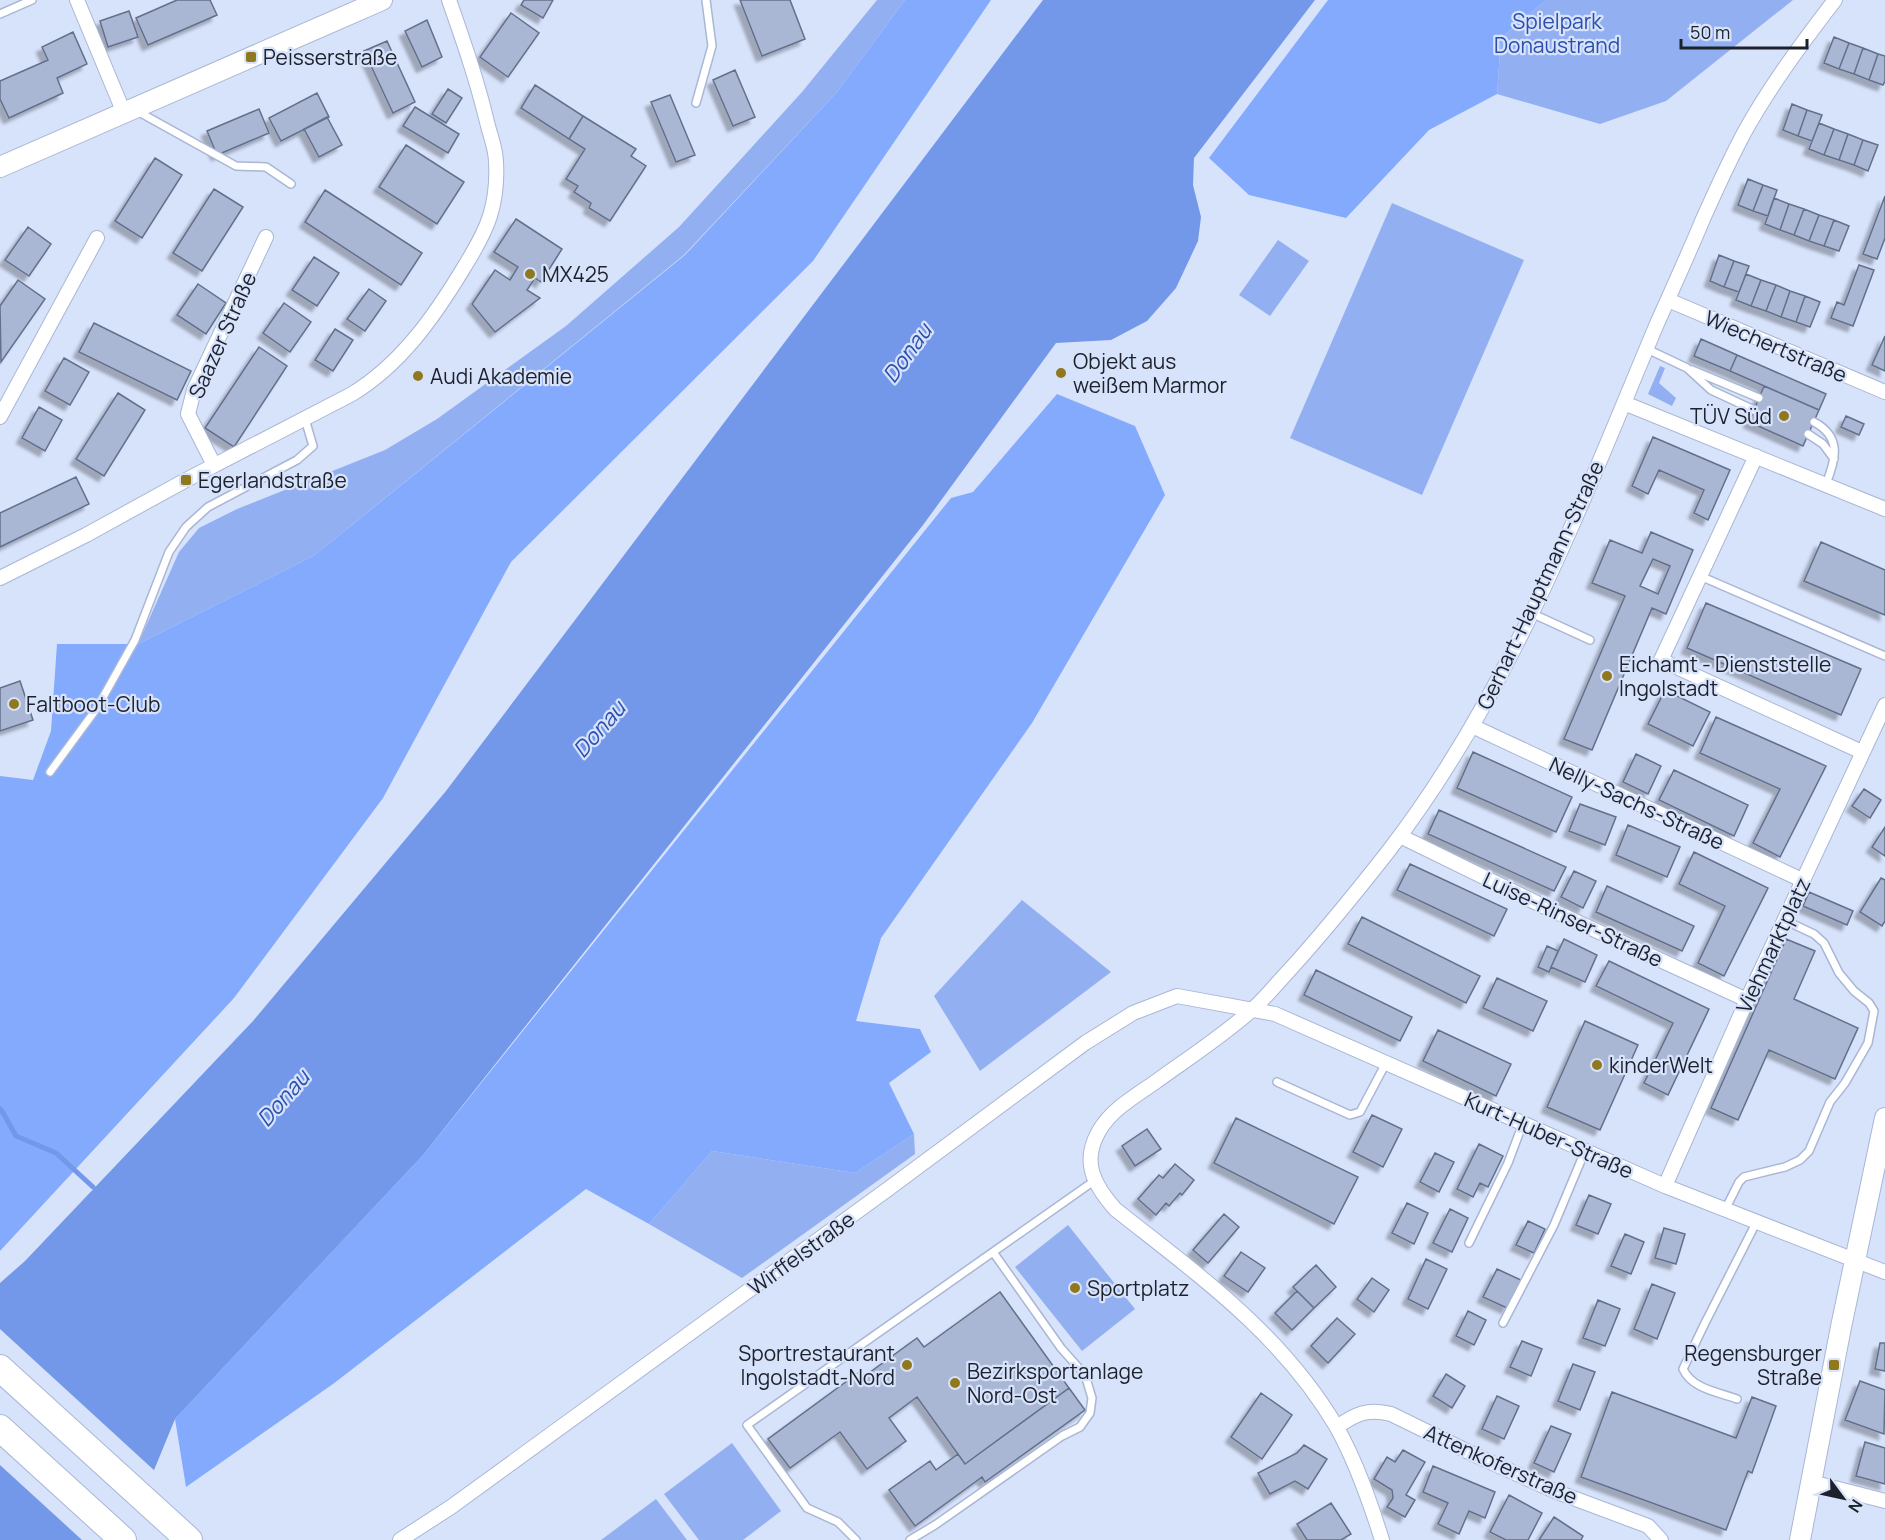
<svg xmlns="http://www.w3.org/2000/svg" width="1885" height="1540" font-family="Manrope,sans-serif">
<defs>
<filter id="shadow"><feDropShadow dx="-5.5" dy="5.5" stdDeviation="1.5" flood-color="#0004"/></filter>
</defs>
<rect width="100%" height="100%" fill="#d7e2fb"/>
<path fill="#92b0f1" d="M 877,0 L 905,0 L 837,92 L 684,255 L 315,555 L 138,644 L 179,552 L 199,528 L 237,509 L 385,450 L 437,419 L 566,326 L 679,227 L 802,92 Z
M 1546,0 L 1793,0 L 1666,101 L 1600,124 L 1497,94 L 1501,38 Z
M 1392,203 L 1524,260 L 1422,495 L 1290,438 Z
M 1278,240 L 1309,261 L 1270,316 L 1239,295 Z
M 1660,366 L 1665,368 L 1659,383 L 1676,398 L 1672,406 L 1648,394 Z
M 1022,900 L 1111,972 L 980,1071 L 934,996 Z
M 914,1134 L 915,1154 L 742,1278 L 649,1224 L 712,1151 L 855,1173 Z
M 1068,1225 L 1135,1309 L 1082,1351 L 1015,1267 Z
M 732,1443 L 781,1511 L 743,1540 L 699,1540 L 664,1494 Z
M 656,1499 L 687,1540 L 601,1540 Z"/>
<path fill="#84aafd" d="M 905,0 L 991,0 L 813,261 L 511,562 L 383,798 L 234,998 L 0,1251 L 0,776 L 33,780 L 51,731 L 57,644 L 138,644 L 315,555 L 685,255 L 837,92 Z
M 1328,0 L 1546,0 L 1501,38 L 1497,94 L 1429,130 L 1346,218 L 1249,195 L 1209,158 Z
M 1057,394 L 1135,426 L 1165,495 L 1032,723 L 881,938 L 856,1021 L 920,1029 L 931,1052 L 889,1083 L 914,1134 L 855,1173 L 712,1151 L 649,1224 L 586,1189 L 333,1384 L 186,1487 L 175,1419 L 424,1154 L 951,498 L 973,492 Z"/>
<path fill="#7397e9" d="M 1043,0 L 1315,0 L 1194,158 L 1193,185 L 1201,217 L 1198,241 L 1176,288 L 1147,321 L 1111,340 L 1056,343 L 923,525 L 424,1154 L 175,1419 L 152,1475 L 90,1540 L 0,1540 L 0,1283 L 25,1261 L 253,1021 L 446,791 Z"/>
<path fill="#d7e2fb" d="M 0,1329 L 156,1472 L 154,1477 L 94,1540 L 82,1540 L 0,1465 Z"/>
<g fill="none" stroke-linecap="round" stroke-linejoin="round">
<path stroke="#7397e9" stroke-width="5" d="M 0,1109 L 2,1111 L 16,1136 L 56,1153 L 93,1187"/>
</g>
<path fill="#a9b7d5" stroke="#63708b" stroke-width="1.5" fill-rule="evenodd" filter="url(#shadow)" d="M 177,0 L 210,0 L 217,15 L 148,45 L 136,18 Z
M 524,0 L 553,0 L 543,18 L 521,5 Z
M 740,0 L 790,0 L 805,39 L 762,56 Z
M 129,11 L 138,37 L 108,47 L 100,21 Z
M 511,13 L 539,33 L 508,77 L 480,57 Z
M 427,20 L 442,57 L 422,67 L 405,31 Z
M 73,32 L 87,64 L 57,78 L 63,93 L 9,118 L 0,99 L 0,81 L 48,60 L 42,47 Z
M 1834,37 L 1849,43 L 1839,69 L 1824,63 Z
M 387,41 L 415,102 L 393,113 L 364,51 Z
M 1849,43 L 1863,48 L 1854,74 L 1839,69 Z
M 1863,48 L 1878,54 L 1869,80 L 1854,74 Z
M 1878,54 L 1885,56 L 1885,81 L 1883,85 L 1869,80 Z
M 735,70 L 755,117 L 733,126 L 713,80 Z
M 535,85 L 583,116 L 569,139 L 521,108 Z
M 448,89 L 462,98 L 446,123 L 432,114 Z
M 317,93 L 329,117 L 281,141 L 269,118 Z
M 670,95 L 695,155 L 676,162 L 651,102 Z
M 1792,104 L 1807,110 L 1798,136 L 1783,130 Z
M 415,107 L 459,134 L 448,153 L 403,126 Z
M 259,109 L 269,133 L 217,155 L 207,131 Z
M 1807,110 L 1822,115 L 1812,141 L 1798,136 Z
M 583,116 L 636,149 L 631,156 L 646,166 L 610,221 L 589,208 L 591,203 L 574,192 L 578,186 L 566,179 L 585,149 L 569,139 Z
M 327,117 L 342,145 L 319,157 L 304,129 Z
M 1819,123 L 1834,129 L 1824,155 L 1809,149 Z
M 1834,129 L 1848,134 L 1839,160 L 1824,155 Z
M 1848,134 L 1863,140 L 1854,165 L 1839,160 Z
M 1863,140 L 1878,145 L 1868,171 L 1854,165 Z
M 406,145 L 464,182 L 437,224 L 379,187 Z
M 155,158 L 182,175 L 142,238 L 115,221 Z
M 1748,179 L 1763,185 L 1753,211 L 1738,205 Z
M 1763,185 L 1777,190 L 1768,216 L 1753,211 Z
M 214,189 L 243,207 L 202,271 L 173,253 Z
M 325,190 L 422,253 L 401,285 L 305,222 Z
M 1885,196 L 1885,238 L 1877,259 L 1863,254 Z
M 1774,198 L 1789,204 L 1780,230 L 1765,224 Z
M 1789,204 L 1804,209 L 1794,235 L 1780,230 Z
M 1804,209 L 1819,215 L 1809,241 L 1794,235 Z
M 1819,215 L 1834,220 L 1824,246 L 1809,241 Z
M 516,219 L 562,249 L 541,282 L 535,278 L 527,290 L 540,298 L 495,332 L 472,304 L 495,270 L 510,280 L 518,267 L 494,252 Z
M 1834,220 L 1849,226 L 1839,251 L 1824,246 Z
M 28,227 L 51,244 L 29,276 L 5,260 Z
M 1719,255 L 1734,261 L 1724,287 L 1710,281 Z
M 314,257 L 339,273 L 317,306 L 292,290 Z
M 1734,261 L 1749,266 L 1739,292 L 1724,287 Z
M 1859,265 L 1874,270 L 1853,326 L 1831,318 L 1837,302 L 1844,305 Z
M 1746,274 L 1761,280 L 1751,306 L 1736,300 Z
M 18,280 L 45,299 L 1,362 L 0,306 Z
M 1761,280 L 1776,285 L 1766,311 L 1751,306 Z
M 198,284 L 226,303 L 206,334 L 177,315 Z
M 1776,285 L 1790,291 L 1781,317 L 1766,311 Z
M 369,289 L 386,301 L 365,331 L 347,319 Z
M 1790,291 L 1805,296 L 1796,322 L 1781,317 Z
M 1805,296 L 1820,302 L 1810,327 L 1796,322 Z
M 284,303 L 311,322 L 290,352 L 263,333 Z
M 94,323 L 191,371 L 177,400 L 79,352 Z
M 335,329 L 353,340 L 333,371 L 315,360 Z
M 1885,336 L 1885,371 L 1872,365 Z
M 1701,339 L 1737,355 L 1730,371 L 1694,356 Z
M 259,347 L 287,366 L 234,447 L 205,428 Z
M 1737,355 L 1826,394 L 1819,410 L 1730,371 Z
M 64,358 L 89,372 L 70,405 L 45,391 Z
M 1764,386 L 1819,410 L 1803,446 L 1749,422 Z
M 118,393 L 145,410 L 104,476 L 76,459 Z
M 39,407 L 62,420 L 45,451 L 22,438 Z
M 1846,416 L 1864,424 L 1859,435 L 1841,427 Z
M 1653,437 L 1730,470 L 1708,520 L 1694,513 L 1704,490 L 1659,470 L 1648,494 L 1632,486 Z
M 76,477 L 89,504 L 0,547 L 0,513 Z
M 1651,532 L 1693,550 L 1666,614 L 1652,608 L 1592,750 L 1564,739 L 1625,596 L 1592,583 L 1610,540 L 1642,553 ZM 1653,559 L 1670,566 L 1658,594 L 1640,586 Z
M 1821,542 L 1885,570 L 1885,615 L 1804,581 Z
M 1706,603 L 1861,669 L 1841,715 L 1687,648 Z
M 20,681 L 33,720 L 0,731 L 0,688 Z
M 1665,690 L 1710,712 L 1693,746 L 1648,724 Z
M 1716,717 L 1826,766 L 1780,857 L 1753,843 L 1780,789 L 1700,753 Z
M 1473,752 L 1572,797 L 1556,832 L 1457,788 Z
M 1636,754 L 1661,766 L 1648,794 L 1623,782 Z
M 1674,770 L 1748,805 L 1734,836 L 1659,800 Z
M 1864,789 L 1881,800 L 1870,818 L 1852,806 Z
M 1580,804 L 1616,817 L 1605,845 L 1569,831 Z
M 1439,810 L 1566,867 L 1554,891 L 1428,834 Z
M 1628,825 L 1680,847 L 1667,877 L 1616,855 Z
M 1885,827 L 1885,856 L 1872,847 Z
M 1694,852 L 1768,888 L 1724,976 L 1698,963 L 1725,906 L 1679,884 Z
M 1410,864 L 1507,909 L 1494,936 L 1397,890 Z
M 1574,871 L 1596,881 L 1583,908 L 1561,897 Z
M 1881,878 L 1885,880 L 1885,921 L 1882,926 L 1860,912 Z
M 1607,886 L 1694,926 L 1682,951 L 1596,912 Z
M 1809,892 L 1853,911 L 1847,925 L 1803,906 Z
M 1362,917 L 1480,976 L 1466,1003 L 1348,944 Z
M 1564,939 L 1597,955 L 1585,982 L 1551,967 Z
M 1786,939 L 1815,951 L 1794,999 L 1858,1028 L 1835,1079 L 1769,1050 L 1738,1120 L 1711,1108 Z
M 1547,946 L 1558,951 L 1549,972 L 1538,967 Z
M 1609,961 L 1709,1009 L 1668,1095 L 1644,1083 L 1673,1023 L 1596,986 Z
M 1316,970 L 1412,1017 L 1400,1041 L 1304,995 Z
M 1497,978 L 1547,1001 L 1533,1031 L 1483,1008 Z
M 1585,1021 L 1638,1045 L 1600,1130 L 1547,1107 Z
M 1438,1030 L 1511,1064 L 1496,1096 L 1423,1061 Z
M 1372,1115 L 1402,1129 L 1383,1167 L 1353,1152 Z
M 1236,1118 L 1358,1177 L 1334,1224 L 1214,1163 Z
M 1147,1129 L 1161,1149 L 1135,1166 L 1122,1146 Z
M 1479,1144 L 1503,1156 L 1488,1187 L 1480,1183 L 1473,1197 L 1457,1189 Z
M 1435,1153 L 1454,1162 L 1439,1192 L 1420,1182 Z
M 1175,1164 L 1194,1180 L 1182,1195 L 1180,1193 L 1169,1206 L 1166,1203 L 1156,1215 L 1138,1199 L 1159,1175 L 1163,1178 Z
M 1589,1195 L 1611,1204 L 1598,1234 L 1576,1225 Z
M 1407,1203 L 1428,1213 L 1414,1244 L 1392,1233 Z
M 1450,1209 L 1468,1218 L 1452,1252 L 1433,1243 Z
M 1224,1214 L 1239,1227 L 1208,1263 L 1193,1250 Z
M 1528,1221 L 1545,1229 L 1534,1253 L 1516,1245 Z
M 1664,1228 L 1685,1234 L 1676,1264 L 1655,1258 Z
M 1625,1234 L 1644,1242 L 1631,1274 L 1611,1266 Z
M 1241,1252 L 1265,1268 L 1248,1292 L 1224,1276 Z
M 1426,1259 L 1447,1269 L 1428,1309 L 1408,1299 Z
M 1316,1265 L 1336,1287 L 1314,1308 L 1293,1287 Z
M 1497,1269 L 1521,1280 L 1507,1308 L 1483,1297 Z
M 1372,1278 L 1389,1290 L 1374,1312 L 1357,1299 Z
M 1652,1284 L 1675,1293 L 1657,1339 L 1634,1329 Z
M 1297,1291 L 1314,1308 L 1292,1330 L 1275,1313 Z
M 1000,1292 L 1069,1388 L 965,1464 L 917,1397 L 889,1418 L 906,1441 L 867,1469 L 840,1432 L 790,1468 L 768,1439 L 858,1373 L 862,1378 L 917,1338 L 924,1347 Z
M 1598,1300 L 1620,1309 L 1605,1346 L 1583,1338 Z
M 1468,1311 L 1486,1320 L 1474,1345 L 1456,1336 Z
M 1337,1318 L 1355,1334 L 1328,1363 L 1311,1346 Z
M 1522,1341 L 1542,1349 L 1531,1376 L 1510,1367 Z
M 1880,1343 L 1885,1343 L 1885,1371 L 1875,1369 Z
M 1573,1364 L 1595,1372 L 1580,1410 L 1558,1401 Z
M 1446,1374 L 1465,1386 L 1452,1408 L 1433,1396 Z
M 1860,1381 L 1885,1390 L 1884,1434 L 1845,1420 Z
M 1069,1388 L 1085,1410 L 985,1482 L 982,1477 L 915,1526 L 889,1490 L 930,1461 L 936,1470 L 958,1454 L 965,1464 Z
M 1612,1392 L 1736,1438 L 1752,1397 L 1776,1406 L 1752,1473 L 1748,1471 L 1726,1530 L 1581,1477 Z
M 1261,1393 L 1292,1415 L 1262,1459 L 1231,1437 Z
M 1497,1396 L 1519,1406 L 1504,1439 L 1482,1429 Z
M 1551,1426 L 1571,1434 L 1554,1472 L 1534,1463 Z
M 1865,1442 L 1885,1448 L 1885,1484 L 1856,1476 Z
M 1304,1445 L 1327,1459 L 1308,1489 L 1295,1481 L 1270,1494 L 1258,1473 L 1297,1453 Z
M 1403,1450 L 1425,1462 L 1406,1495 L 1415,1500 L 1405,1517 L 1387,1507 L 1393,1498 L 1392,1490 L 1374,1479 L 1387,1457 L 1395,1462 Z
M 1433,1466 L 1495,1492 L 1485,1518 L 1469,1511 L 1459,1534 L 1438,1524 L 1448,1503 L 1423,1492 Z
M 1509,1495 L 1542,1513 L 1528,1540 L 1506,1540 L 1490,1532 Z
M 1331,1503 L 1351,1534 L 1341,1540 L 1307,1540 L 1297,1524 Z
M 1554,1517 L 1583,1536 L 1581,1540 L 1539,1540 Z"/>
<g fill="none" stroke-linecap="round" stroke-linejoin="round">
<g stroke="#a9b7d4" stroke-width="10">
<path id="lane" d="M 0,14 L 32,0
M 696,103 L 712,46 L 706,0
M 137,111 L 236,166 L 266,167 L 291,184
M 1647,349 L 1687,368 L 1711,390 L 1754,410
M 1692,370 L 1759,398
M 1814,422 C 1842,437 1836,459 1826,484
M 1808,434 L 1823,444 L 1834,459
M 1700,576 L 1885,656
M 1531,613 L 1590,640
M 50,772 L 97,708 L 135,640 L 169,552 L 186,527 L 208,507 L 297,460 L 313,446 L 305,419
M 1277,1082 L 1350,1115 L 1360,1112 L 1386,1063
M 1725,1210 L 1739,1182 L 1744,1177 L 1785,1167 L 1800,1160 L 1809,1151 L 1830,1102 L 1845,1083 L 1868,1043 L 1874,1011 L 1869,1003 L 1854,991 L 1839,973 L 1824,943 L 1814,934 L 1784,920
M 1469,1243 L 1508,1163 L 1523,1123
M 1503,1323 L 1554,1225 L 1585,1151
M 1737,1399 C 1718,1392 1692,1389 1683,1369 L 1704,1325 L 1756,1223
M 856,1540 L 838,1522 L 807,1508 L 747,1425 L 1094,1181
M 910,1540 L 935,1525 L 1062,1436 L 1080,1427 L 1090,1413 L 1092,1398 L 1085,1375 L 1061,1348 L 993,1252"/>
</g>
<g stroke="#a9b7d4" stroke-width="16">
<path id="street" d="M 77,0 L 124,113
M 1668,300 L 1885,392
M 1624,403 L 1885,509
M 0,417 L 97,238
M 1756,456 L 1661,660 L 1862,752
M 214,465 L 188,414 L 194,390 L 266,237
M 0,578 L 86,535 L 186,480 L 352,394 C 401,364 434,317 463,269 C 473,253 484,235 490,216 C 495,200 497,179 496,162 C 496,149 490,135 487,122 C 477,80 463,40 449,0
M 1472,726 L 1802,880
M 1400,836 L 1547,908 L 1747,1000
M 1665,1186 L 1747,1000 L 1885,705
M 1337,1427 C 1355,1414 1368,1408 1391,1414 L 1477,1456 L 1557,1492 L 1648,1526 L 1661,1540
M 1811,1482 L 1885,1501
M 400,1540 L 451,1507 L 888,1189 L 1085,1043 L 1133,1013 L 1177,996 L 1275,1014 L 1665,1186 L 1885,1272
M 1382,1540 C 1370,1502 1356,1461 1336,1426 C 1281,1333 1198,1275 1115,1209 C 1094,1185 1081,1162 1099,1131 C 1111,1110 1135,1096 1154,1083 C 1187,1059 1223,1036 1254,1008 C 1264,999 1274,987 1284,976 C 1320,937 1354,895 1387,853 C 1509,696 1580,507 1656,326 C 1672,290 1688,255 1703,219 C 1716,190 1729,161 1744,133 C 1770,86 1802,43 1835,0"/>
</g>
<g stroke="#a9b7d4" stroke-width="22">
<path id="secondary" d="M 0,167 L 382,0
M 1800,1540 L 1841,1327 L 1885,1118"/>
</g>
<g stroke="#a9b7d4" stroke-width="28">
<path id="highway" d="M 0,1368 L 189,1540
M 0,1428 L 123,1540"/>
</g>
<use href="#lane" stroke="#fff" stroke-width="7"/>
<use href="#street" stroke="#fff" stroke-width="14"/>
<use href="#secondary" stroke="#fff" stroke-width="20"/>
<use href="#highway" stroke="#fff" stroke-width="26"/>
</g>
<g fill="#90781e" stroke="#d7e2fb" stroke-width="2">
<rect x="245" y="51" width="12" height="12" rx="3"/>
<circle cx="530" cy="274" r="6"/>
<circle cx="1061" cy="373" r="6"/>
<circle cx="418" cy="376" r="6"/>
<circle cx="1784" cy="416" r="6"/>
<rect x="180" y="474" width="12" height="12" rx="3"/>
<circle cx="1607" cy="676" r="6"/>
<circle cx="14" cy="704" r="6"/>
<circle cx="1597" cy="1065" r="6"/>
<circle cx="1075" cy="1288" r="6"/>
<circle cx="907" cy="1365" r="6"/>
<rect x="1828" y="1359" width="12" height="12" rx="3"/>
<circle cx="955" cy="1383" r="6"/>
</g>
<g text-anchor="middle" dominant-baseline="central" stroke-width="4.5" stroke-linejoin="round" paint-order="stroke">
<g font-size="21" fill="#2b4ead" stroke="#d7e2fb">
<text x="1557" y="21">Spielpark<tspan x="1557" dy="24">Donaustrand</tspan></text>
</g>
<g font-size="21" fill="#1c212c" stroke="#d7e2fb" text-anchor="start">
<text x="263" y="57">Peisserstraße</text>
<text x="542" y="274">MX425</text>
<text x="1073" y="361">Objekt aus<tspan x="1073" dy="24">weißem Marmor</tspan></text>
<text x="430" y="376">Audi Akademie</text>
<text x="1772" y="416" text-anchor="end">TÜV Süd</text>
<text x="198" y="480">Egerlandstraße</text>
<text x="1619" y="664">Eichamt - Dienststelle<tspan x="1619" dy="24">Ingolstadt</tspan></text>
<text x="26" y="704">Faltboot-Club</text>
<text x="1609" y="1065">kinderWelt</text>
<text x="1087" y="1288">Sportplatz</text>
<text x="895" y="1353" text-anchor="end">Sportrestaurant<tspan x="895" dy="24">Ingolstadt-Nord</tspan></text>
<text x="1822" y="1353" text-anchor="end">Regensburger<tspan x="1822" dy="24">Straße</tspan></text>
<text x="967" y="1371">Bezirksportanlage<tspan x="967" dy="24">Nord-Ost</tspan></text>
</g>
<g font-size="21" fill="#1c212c" stroke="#d7e2fb">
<text transform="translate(222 335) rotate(-66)">Saazer Straße</text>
<text transform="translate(1776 346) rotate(23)">Wiechertstraße</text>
<text transform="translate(1540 585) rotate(-65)">Gerhart-Hauptmann-Straße</text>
<text transform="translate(1637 803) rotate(25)">Nelly-Sachs-Straße</text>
<text transform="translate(1573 919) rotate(25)">Luise-Rinser-Straße</text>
<text transform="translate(1773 945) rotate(-65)">Viehmarktplatz</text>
<text transform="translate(1549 1135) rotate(24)">Kurt-Huber-Straße</text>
<text transform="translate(801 1253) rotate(-36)">Wirffelstraße</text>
<text transform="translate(1501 1464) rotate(24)">Attenkoferstraße</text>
</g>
<g font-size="22" font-style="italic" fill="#2b4fae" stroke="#d7e2fb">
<text transform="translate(907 353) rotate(-54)">Donau</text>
<text transform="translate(599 729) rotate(-49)">Donau</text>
<text transform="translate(283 1098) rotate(-49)">Donau</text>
</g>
</g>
<g transform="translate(1843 1498) rotate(123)" stroke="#d7e2fb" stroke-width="4.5" paint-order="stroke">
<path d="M0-4.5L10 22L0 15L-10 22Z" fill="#1c212c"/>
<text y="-9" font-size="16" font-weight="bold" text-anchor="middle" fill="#1c212c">N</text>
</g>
<path d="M1681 39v9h126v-9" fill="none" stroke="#1c212c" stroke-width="3"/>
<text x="1690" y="39" font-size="18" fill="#1c212c" stroke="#d7e2fb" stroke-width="4.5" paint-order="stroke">50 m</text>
</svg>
